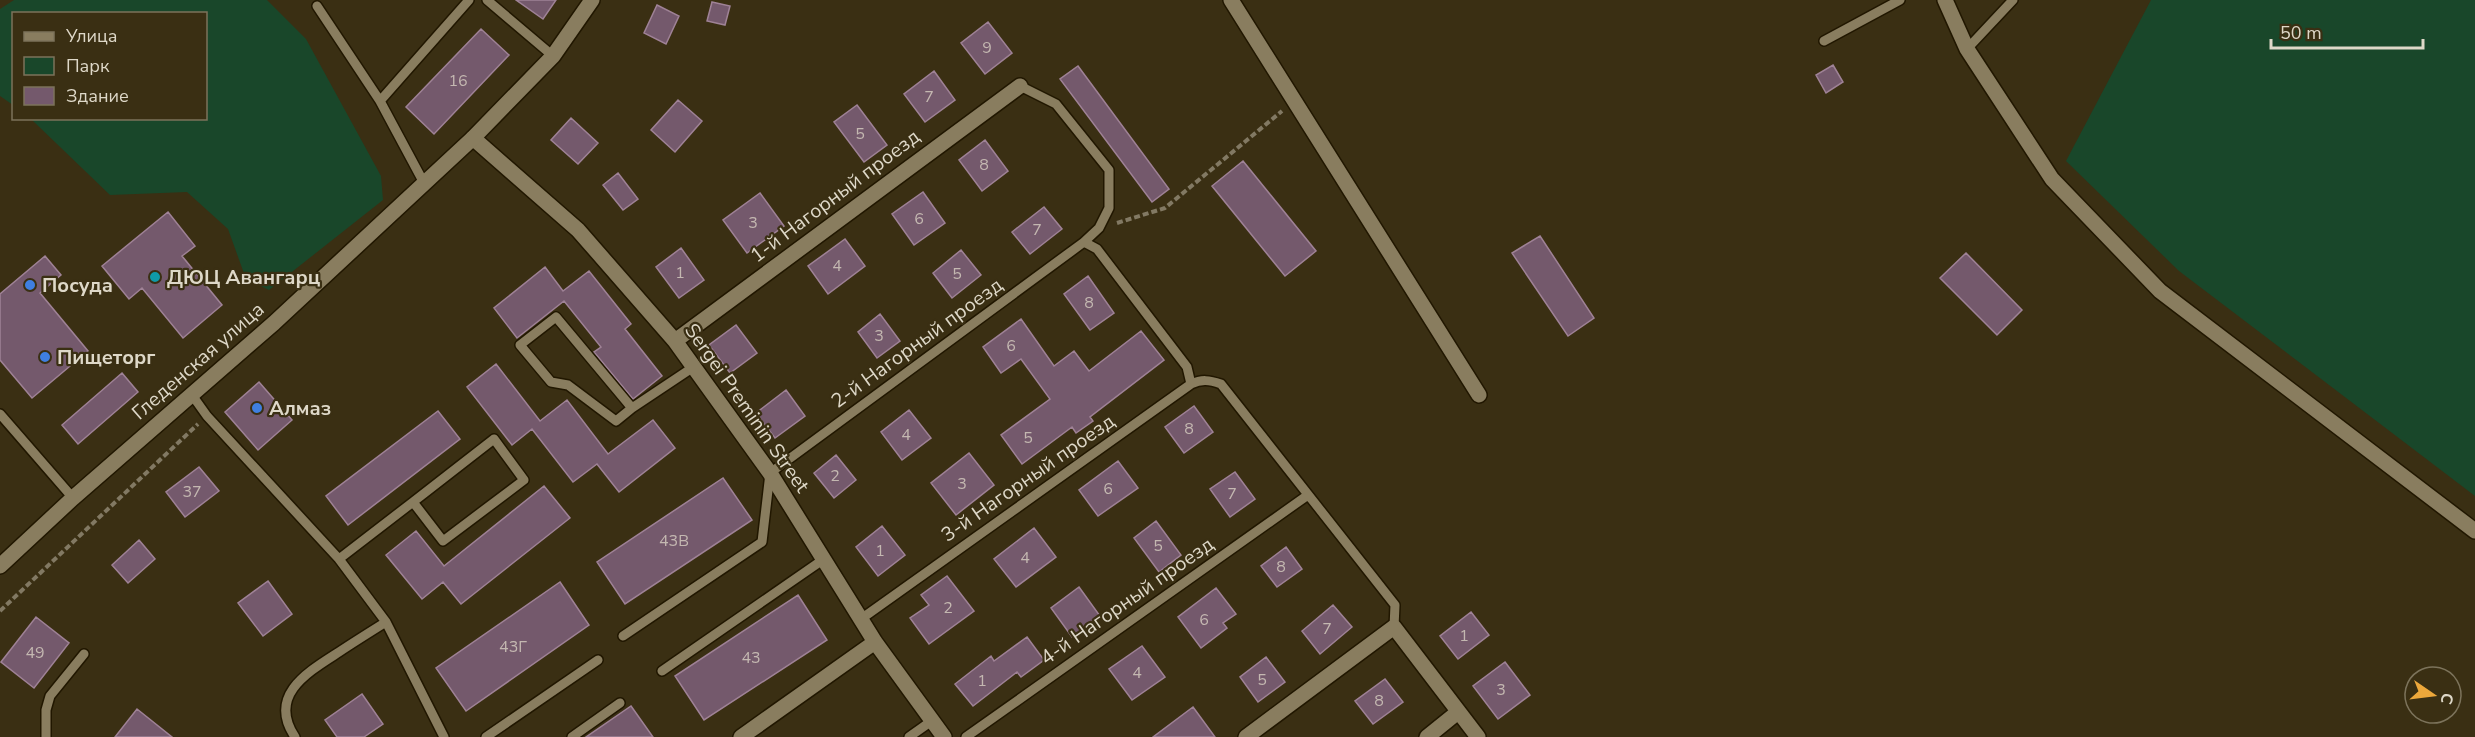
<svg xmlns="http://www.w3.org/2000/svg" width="2475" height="737" font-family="'Nunito Sans',sans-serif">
<rect width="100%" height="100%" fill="#3a2f13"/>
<path fill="#19472a" d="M 14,0 L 267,0 L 306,39 L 381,176 L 383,200 L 269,290 L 246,279 L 228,229 L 187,192 L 110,195 L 31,119 L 206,118 L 206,14 L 14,14 L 13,105 L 0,96 L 0,9 Z
M 2151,0 L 2475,0 L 2475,496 L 2179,271 L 2066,161 Z"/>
<path fill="#74596c" stroke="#9f8296" stroke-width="1.5" d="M 516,0 L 556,0 L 543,19 Z
M 712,2 L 730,6 L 725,25 L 707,21 Z
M 657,5 L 679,16 L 666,44 L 644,33 Z
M 988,22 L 1012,53 L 985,74 L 961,43 Z
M 481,29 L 509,55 L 434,134 L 406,107 Z
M 1833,65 L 1843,82 L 1826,93 L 1816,75 Z
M 1078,66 L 1169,189 L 1152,202 L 1060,79 Z
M 934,71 L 955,100 L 925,122 L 904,94 Z
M 678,100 L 702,121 L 675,152 L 651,130 Z
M 857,105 L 887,145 L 864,162 L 834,122 Z
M 571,118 L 598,143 L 578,164 L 551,140 Z
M 985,140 L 1008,171 L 982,191 L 959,160 Z
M 1243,161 L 1316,251 L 1285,276 L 1212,186 Z
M 618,173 L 638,199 L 623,210 L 603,185 Z
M 923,192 L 945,223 L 914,245 L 892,214 Z
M 760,193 L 784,226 L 747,253 L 723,220 Z
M 1044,207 L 1062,229 L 1030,254 L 1012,232 Z
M 168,212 L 195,246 L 182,256 L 222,305 L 183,338 L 142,288 L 129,299 L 102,266 Z
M 1540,236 L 1594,318 L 1568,336 L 1512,253 Z
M 845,239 L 865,266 L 828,294 L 808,266 Z
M 681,248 L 704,280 L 679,298 L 656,267 Z
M 961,250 L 981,275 L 952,298 L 933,273 Z
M 1966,253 L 2022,310 L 1997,335 L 1940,278 Z
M 45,256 L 61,275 L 40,293 L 88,351 L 32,398 L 0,360 L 0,294 Z
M 545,267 L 563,291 L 589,271 L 631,324 L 625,329 L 662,376 L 633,399 L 594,352 L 601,347 L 564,301 L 517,338 L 494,308 Z
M 1088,276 L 1114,313 L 1090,330 L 1064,294 Z
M 880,314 L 900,341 L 877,358 L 858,332 Z
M 1021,319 L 1054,366 L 1074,351 L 1089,371 L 1141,331 L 1164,360 L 1090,417 L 1093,421 L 1076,433 L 1072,427 L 1022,464 L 1001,435 L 1050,399 L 1021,359 L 1001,373 L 983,347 Z
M 736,325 L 757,353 L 730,373 L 709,345 Z
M 496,364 L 540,421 L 567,400 L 608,454 L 653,420 L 675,448 L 619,492 L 597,464 L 573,482 L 532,429 L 512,445 L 467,387 Z
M 122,373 L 138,392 L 78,444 L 62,425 Z
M 259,382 L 292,420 L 258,450 L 225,412 Z
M 786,390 L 805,416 L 775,438 L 756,413 Z
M 1194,406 L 1213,432 L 1184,453 L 1165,427 Z
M 909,410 L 931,438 L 902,460 L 881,432 Z
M 438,411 L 460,439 L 348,525 L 326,496 Z
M 969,453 L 994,485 L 956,515 L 931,483 Z
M 836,455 L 856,480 L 834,498 L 814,473 Z
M 1118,461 L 1138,488 L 1098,516 L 1079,490 Z
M 199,467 L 219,491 L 185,517 L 166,492 Z
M 1235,472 L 1255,499 L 1230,517 L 1210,489 Z
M 723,478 L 752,520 L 625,604 L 597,562 Z
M 544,486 L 570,518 L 461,604 L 443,582 L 422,599 L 386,555 L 416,531 L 444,566 Z
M 1156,521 L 1181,555 L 1159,572 L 1134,538 Z
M 882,526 L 905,555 L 878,576 L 856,547 Z
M 1034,528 L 1056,557 L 1016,587 L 994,559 Z
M 139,540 L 155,559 L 128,583 L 112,565 Z
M 1286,547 L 1302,569 L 1277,587 L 1261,566 Z
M 947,576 L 974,611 L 929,644 L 910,618 L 929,605 L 921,595 Z
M 268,581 L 292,614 L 263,636 L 238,603 Z
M 560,582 L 589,625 L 466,711 L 436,668 Z
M 1079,587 L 1100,616 L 1072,637 L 1051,608 Z
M 1216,588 L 1236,614 L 1223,623 L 1227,628 L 1201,648 L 1178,617 Z
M 798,595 L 827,640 L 704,720 L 675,676 Z
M 1333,605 L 1352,627 L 1320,654 L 1302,631 Z
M 1471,612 L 1489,635 L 1458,659 L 1440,636 Z
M 36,617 L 69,643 L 34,688 L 1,662 Z
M 1027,637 L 1044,660 L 1021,677 L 1017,672 L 973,706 L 955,684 L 991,656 L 994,661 Z
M 1142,646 L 1165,677 L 1132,700 L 1109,669 Z
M 1266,657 L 1285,682 L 1258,702 L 1240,677 Z
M 1505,662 L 1530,695 L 1498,719 L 1473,686 Z
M 1385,679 L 1403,702 L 1373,724 L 1355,701 Z
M 362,694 L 383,724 L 364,737 L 337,737 L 325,720 Z
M 631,706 L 653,737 L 586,737 Z
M 1193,707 L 1215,737 L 1153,737 Z
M 137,709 L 172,737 L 115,737 Z"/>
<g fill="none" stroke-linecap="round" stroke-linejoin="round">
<g stroke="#211700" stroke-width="12">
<path id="lane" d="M 487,0 L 553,56
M 317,6 L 380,101 L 424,183
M 1824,41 L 1900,0
M 1967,49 L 2013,0
M 380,101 L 469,0
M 1084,242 L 1097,249 L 1187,367 L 1191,384
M 192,395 L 207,416 L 339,559 L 386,622 L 444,737
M 632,408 L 616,421 L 568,385 L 551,382 L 520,345 L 556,317 L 632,408 L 695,366
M 0,414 L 73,498
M 339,559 L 413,502 L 443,541 L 524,480 L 494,439 L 413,502
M 861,619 L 1191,384 C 1202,379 1209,380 1221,384 L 1395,605 L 1394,627
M 623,636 L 762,542 L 770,473 L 1084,242 L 1099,228 L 1109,208 L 1109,170 L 1056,104 L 1020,86
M 662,671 L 824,559
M 46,737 L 46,710 L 50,696 L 84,654
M 295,737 C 267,695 308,672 339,652 C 354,642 370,632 386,622
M 486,737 L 598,660
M 572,737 L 620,703
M 909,737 L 933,720
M 966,737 L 1308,495"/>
</g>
<g stroke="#211700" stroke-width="18">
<path id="street" d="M 1231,0 L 1479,395
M 473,138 L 578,230 L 675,341 L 770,473 L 875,642 L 944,737
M 675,341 L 1020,86
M 741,737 L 875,642
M 1246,737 L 1394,627 L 1478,737
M 1427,737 L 1458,712"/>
</g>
<g stroke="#211700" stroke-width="18">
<path id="secondary" d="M 1945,0 L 1967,49 L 2052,179 L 2160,291 L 2475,531
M 0,566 L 73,498 L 274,323 L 473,138 L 553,56 L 592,0"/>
</g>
<path stroke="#827963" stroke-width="4" stroke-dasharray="6 3" stroke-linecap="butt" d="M 1117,223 L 1165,208 L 1282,111
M 0,611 L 198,424"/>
<use href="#lane" stroke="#897d5f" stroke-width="9"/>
<use href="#street" stroke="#897d5f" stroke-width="15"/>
<use href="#secondary" stroke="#897d5f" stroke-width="15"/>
</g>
<circle fill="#0f9aa8" stroke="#3a2f13" stroke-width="2" cx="155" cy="277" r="6"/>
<g fill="#3f7fe0" stroke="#3a2f13" stroke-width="2">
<circle cx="30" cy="285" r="6"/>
<circle cx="45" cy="357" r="6"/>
<circle cx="257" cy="408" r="6"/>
</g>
<g text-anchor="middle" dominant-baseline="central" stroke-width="4.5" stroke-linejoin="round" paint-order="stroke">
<g font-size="16" fill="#c4b8b1">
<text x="987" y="48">9</text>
<text x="458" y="81">16</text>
<text x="929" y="97">7</text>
<text x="860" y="134">5</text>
<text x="984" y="165">8</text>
<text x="919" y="219">6</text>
<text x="753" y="223">3</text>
<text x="1037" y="230">7</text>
<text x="837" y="266">4</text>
<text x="680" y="273">1</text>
<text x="957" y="274">5</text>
<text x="1089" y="303">8</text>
<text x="879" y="336">3</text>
<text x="1011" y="346">6</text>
<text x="1189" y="429">8</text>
<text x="906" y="435">4</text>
<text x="1028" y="438">5</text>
<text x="835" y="476">2</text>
<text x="962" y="484">3</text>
<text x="1108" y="489">6</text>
<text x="192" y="492">37</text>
<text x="1232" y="494">7</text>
<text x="674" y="541">43В</text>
<text x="1158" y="546">5</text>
<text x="880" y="551">1</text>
<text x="1025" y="558">4</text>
<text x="1281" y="567">8</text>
<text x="948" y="608">2</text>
<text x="1204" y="620">6</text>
<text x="1327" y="629">7</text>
<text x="1464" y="636">1</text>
<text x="513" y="647">43Г</text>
<text x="35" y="653">49</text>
<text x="751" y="658">43</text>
<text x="1137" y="673">4</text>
<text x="1262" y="680">5</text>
<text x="982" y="681">1</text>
<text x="1501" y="690">3</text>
<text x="1379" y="701">8</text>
</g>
<g font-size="20" fill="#ded8c8" stroke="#3a2f13">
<text transform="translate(835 196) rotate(-37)">1-й Нагорный проезд</text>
<text transform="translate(917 343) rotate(-36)">2-й Нагорный проезд</text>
<text transform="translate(198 361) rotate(-41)">Гледенская улица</text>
<text transform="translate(747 408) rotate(55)">Sergei Preminin Street</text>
<text transform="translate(1028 478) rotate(-35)">3-й Нагорный проезд</text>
<text transform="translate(1127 601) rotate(-35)">4-й Нагорный проезд</text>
</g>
<g font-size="20" font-weight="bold" fill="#ded8c8" stroke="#3a2f13" text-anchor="start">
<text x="167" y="277">ДЮЦ Авангарц</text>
<text x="42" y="285">Посуда</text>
<text x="57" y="357">Пищеторг</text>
<text x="269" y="408">Алмаз</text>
</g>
</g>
<rect x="12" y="12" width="195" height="108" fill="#3a2f13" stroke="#7c735b" stroke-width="1.5"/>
<rect x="24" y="32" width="30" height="9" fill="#897d5f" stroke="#7c735b" stroke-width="1.5"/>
<text x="66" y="42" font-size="18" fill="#ded8c8">Улица</text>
<rect x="24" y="57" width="30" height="18" fill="#19472a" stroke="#7c735b" stroke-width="1.5"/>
<text x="66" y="72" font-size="18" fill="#ded8c8">Парк</text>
<rect x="24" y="87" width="30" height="18" fill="#74596c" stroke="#7c735b" stroke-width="1.5"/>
<text x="66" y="102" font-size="18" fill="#ded8c8">Здание</text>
<g transform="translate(2433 695) rotate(104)"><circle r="28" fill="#3a2f13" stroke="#7c735b" stroke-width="1.5"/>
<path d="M0-4.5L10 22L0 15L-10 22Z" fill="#eda83b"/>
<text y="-9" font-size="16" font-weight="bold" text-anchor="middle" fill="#ded8c8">С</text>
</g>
<path d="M2271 39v9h152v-9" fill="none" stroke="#ded8c8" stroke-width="3"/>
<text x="2280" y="39" font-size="18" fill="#ded8c8" stroke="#3a2f13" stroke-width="4.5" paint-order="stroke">50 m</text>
</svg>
